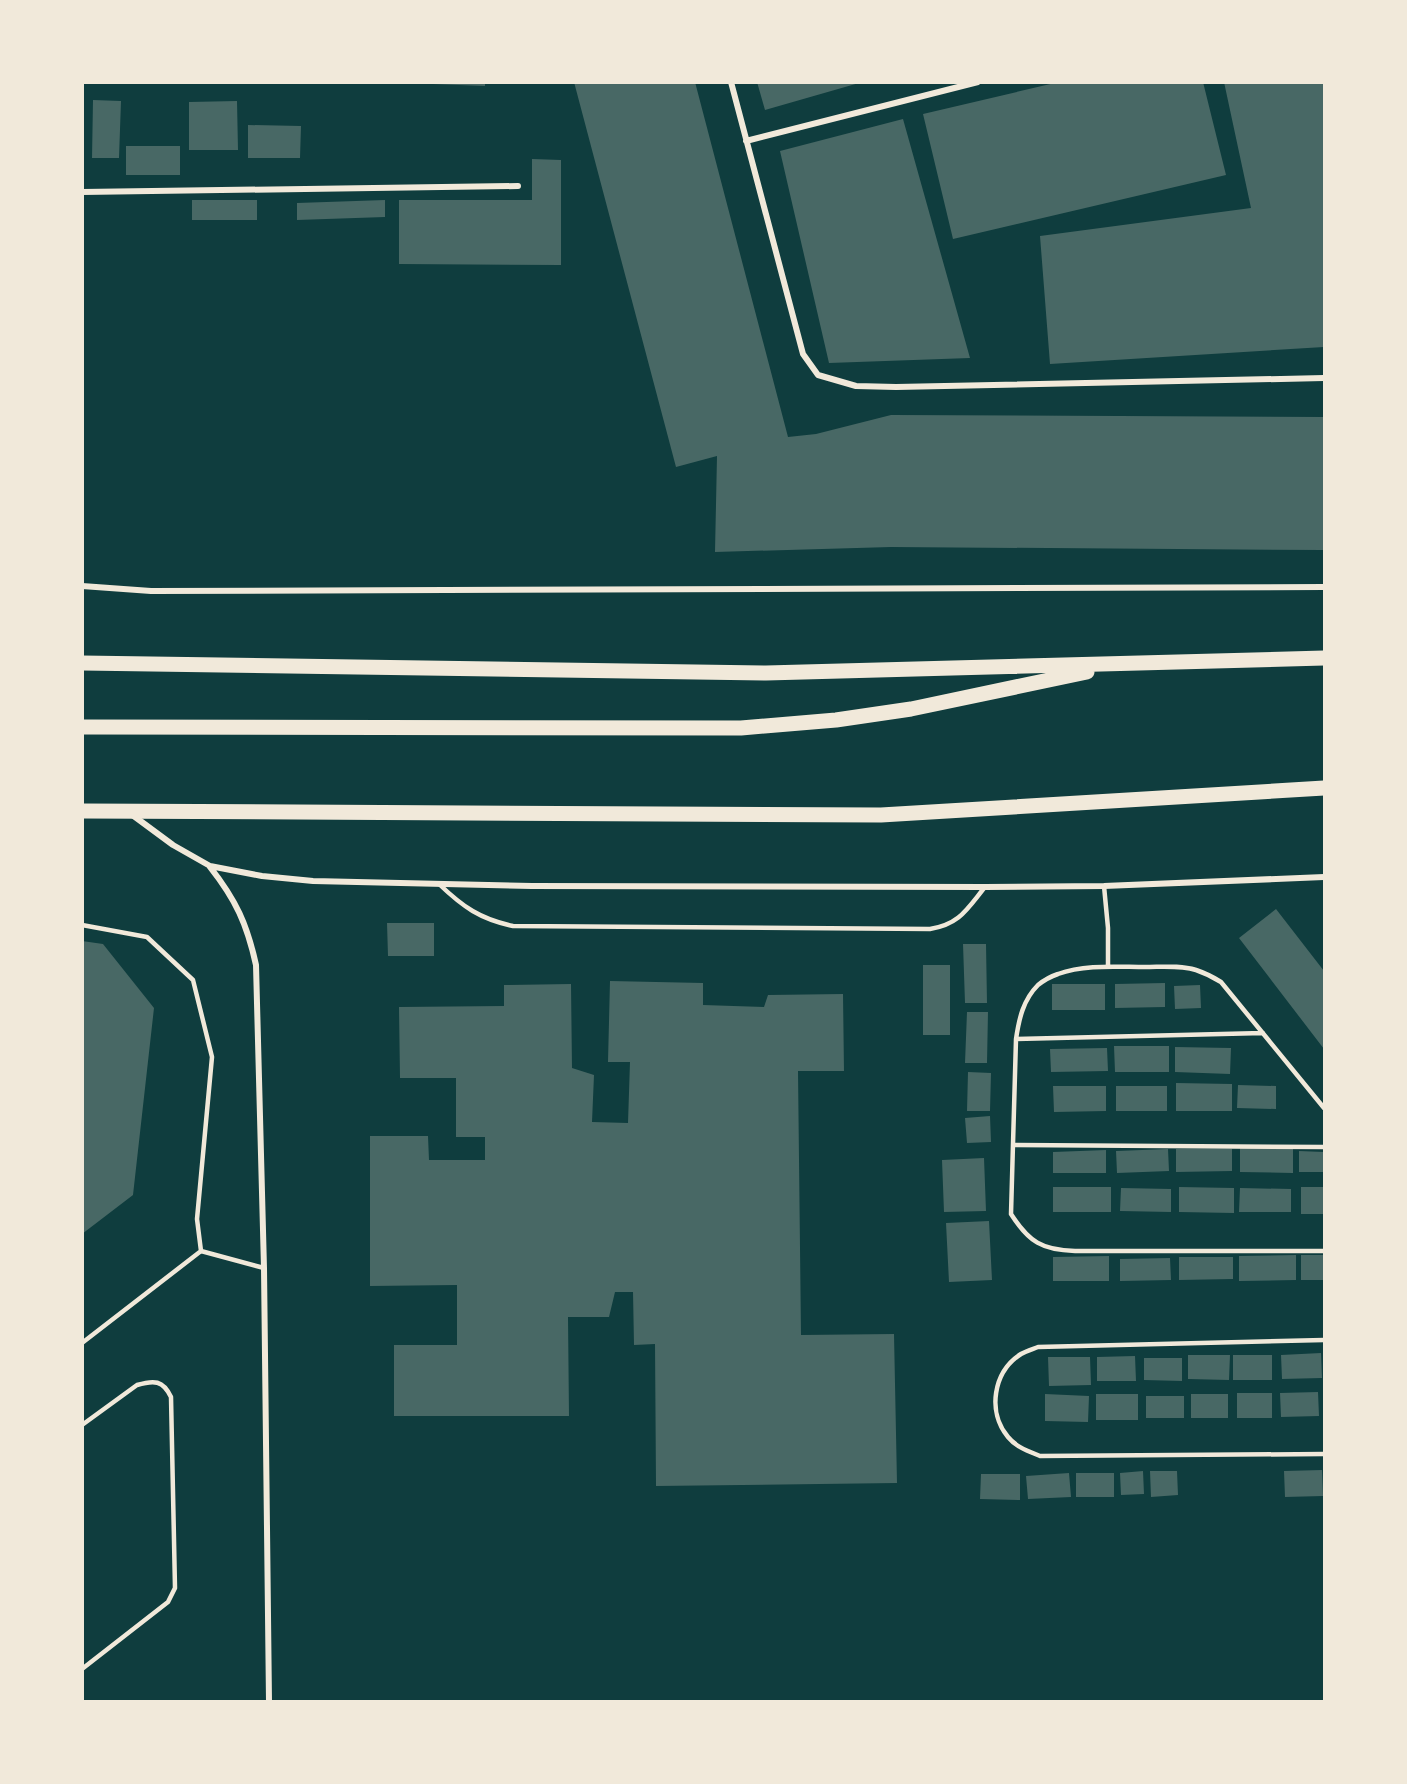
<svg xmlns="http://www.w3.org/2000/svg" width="1407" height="1784" font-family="Montserrat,sans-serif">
<rect width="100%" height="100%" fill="#0f3d3e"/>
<path fill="#486865" d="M 433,82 L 485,82 L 485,86 L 433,84 Z
M 574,82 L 695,82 L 788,437 L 816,434 L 891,415 L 1324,417 L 1324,550 L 891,547 L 715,552 L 717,456 L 676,467 Z
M 757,82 L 859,82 L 859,83 L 765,110 Z
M 1059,82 L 1203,82 L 1226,175 L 953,239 L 923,114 Z
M 1224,82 L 1324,82 L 1324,347 L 1050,364 L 1040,236 L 1251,208 Z
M 93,100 L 121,101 L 119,158 L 92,158 Z
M 237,101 L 238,150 L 189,150 L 189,102 Z
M 903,119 L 970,358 L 829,363 L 780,151 Z
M 248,125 L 301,126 L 300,158 L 248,158 Z
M 126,146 L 180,146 L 180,175 L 126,175 Z
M 532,159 L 561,160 L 561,265 L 399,264 L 399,200 L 532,200 Z
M 192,200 L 257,200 L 257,220 L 192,220 Z
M 385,200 L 385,217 L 297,220 L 297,203 Z
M 1276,909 L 1324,971 L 1324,1049 L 1239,938 Z
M 387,923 L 434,923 L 434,956 L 388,956 Z
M 82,941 L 103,944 L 154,1008 L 133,1195 L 82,1234 Z
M 963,944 L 986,944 L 987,1003 L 965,1003 Z
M 923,965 L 950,965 L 950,1035 L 923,1035 Z
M 610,981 L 703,983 L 703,1005 L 764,1007 L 768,995 L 843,994 L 844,1071 L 798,1071 L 801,1335 L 894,1334 L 897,1483 L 656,1486 L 655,1344 L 634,1345 L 633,1292 L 615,1292 L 609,1317 L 568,1317 L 569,1416 L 394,1416 L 394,1345 L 457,1345 L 457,1285 L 370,1286 L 370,1136 L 428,1136 L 429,1160 L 485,1160 L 485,1137 L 456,1137 L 456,1078 L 400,1078 L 399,1007 L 504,1006 L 504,985 L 571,984 L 572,1068 L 594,1075 L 592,1122 L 628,1123 L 630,1062 L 608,1062 Z
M 1165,983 L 1165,1007 L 1115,1008 L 1115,984 Z
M 1052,984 L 1105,984 L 1105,1010 L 1052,1010 Z
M 1200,985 L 1201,1008 L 1175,1009 L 1174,986 Z
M 967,1012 L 988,1012 L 987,1063 L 965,1063 Z
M 1114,1046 L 1169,1046 L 1169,1072 L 1115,1072 Z
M 1175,1047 L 1231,1048 L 1230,1074 L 1175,1072 Z
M 1107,1048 L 1108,1071 L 1051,1072 L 1050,1049 Z
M 968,1072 L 991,1073 L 990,1111 L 967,1111 Z
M 1176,1083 L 1232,1084 L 1232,1111 L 1176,1111 Z
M 1238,1085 L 1276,1086 L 1276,1109 L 1237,1108 Z
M 1053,1086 L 1106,1086 L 1106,1111 L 1054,1112 Z
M 1116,1086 L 1167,1086 L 1167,1111 L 1116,1111 Z
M 990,1116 L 991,1142 L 967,1143 L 965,1118 Z
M 1240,1147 L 1293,1149 L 1293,1173 L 1240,1172 Z
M 1168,1149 L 1169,1171 L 1117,1173 L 1116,1151 Z
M 1176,1149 L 1232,1149 L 1232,1171 L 1176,1172 Z
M 1106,1150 L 1106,1173 L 1053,1173 L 1053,1152 Z
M 1299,1151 L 1324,1152 L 1324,1172 L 1299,1172 Z
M 984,1158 L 986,1211 L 944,1212 L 942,1160 Z
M 1053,1187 L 1111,1187 L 1111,1212 L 1053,1212 Z
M 1179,1187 L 1234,1188 L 1234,1213 L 1179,1212 Z
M 1301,1187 L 1324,1187 L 1324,1214 L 1301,1214 Z
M 1121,1188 L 1171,1189 L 1171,1212 L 1120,1211 Z
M 1240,1188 L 1291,1189 L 1291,1212 L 1239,1212 Z
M 989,1221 L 992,1280 L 949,1282 L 946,1223 Z
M 1296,1255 L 1296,1280 L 1239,1281 L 1239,1256 Z
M 1301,1255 L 1324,1255 L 1324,1280 L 1301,1280 Z
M 1109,1256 L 1109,1281 L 1053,1281 L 1053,1257 Z
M 1179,1257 L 1233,1257 L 1233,1279 L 1179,1280 Z
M 1170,1258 L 1171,1280 L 1120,1281 L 1120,1259 Z
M 1321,1353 L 1322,1378 L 1282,1379 L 1281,1355 Z
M 1188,1355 L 1230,1355 L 1229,1380 L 1188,1379 Z
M 1233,1355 L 1272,1355 L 1272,1380 L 1233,1380 Z
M 1135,1356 L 1136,1381 L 1097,1381 L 1097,1357 Z
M 1048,1357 L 1090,1357 L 1091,1385 L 1049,1386 Z
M 1144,1358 L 1182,1358 L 1182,1381 L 1144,1380 Z
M 1318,1392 L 1319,1416 L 1281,1417 L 1280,1393 Z
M 1237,1393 L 1272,1393 L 1272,1418 L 1237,1418 Z
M 1045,1394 L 1089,1396 L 1088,1422 L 1045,1421 Z
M 1096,1394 L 1138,1394 L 1138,1420 L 1096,1420 Z
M 1191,1394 L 1228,1394 L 1228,1418 L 1191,1418 Z
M 1146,1396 L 1184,1396 L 1184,1418 L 1146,1418 Z
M 1322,1470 L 1323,1496 L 1285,1497 L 1284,1471 Z
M 1143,1471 L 1144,1494 L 1121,1495 L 1120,1473 Z
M 1150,1471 L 1177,1471 L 1178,1495 L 1151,1497 Z
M 1069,1473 L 1071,1497 L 1028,1499 L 1026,1476 Z
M 1076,1473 L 1114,1473 L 1114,1497 L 1076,1497 Z
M 981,1474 L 1020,1474 L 1020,1500 L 980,1499 Z"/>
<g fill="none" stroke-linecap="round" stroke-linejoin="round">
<path stroke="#f1e9da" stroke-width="4.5" d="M 439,884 C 463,907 480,919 513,926 L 930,929 C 960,924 967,909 985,887
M 1104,886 L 1108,928 L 1108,967
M 82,925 L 147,937 L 193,980 L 212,1057 L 197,1219 L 201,1251
M 1016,1039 L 1263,1033
M 1324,1108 L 1221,982 C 1213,977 1205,973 1196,970 C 1180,965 1162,967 1145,967 C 1117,967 1085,964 1058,974 C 1052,976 1043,981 1038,985 C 1023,1000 1019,1019 1016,1039 L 1011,1214 C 1029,1242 1042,1250 1075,1251 L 1324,1251
M 1013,1145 L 1324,1147
M 1324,1340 L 1038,1347 C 1033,1349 1026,1351 1021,1354 C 993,1372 987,1412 1008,1437 C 1016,1447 1028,1451 1040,1456 L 1324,1454
M 82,1343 L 201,1251 L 264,1268
M 82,1425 L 137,1385 C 154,1380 163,1380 171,1397 L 175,1588 L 168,1602 L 82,1669"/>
<path stroke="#f1e9da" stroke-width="6" d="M 731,82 L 803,354 L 818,375 L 856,386 L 896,387 L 1324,378
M 746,141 L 978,82
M 82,192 L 518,186
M 82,586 L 151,591 L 1324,587
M 131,814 L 173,845 L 210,866 L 262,876 L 313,881 L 532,886 L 985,887 L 1104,886 L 1324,877
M 210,867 C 236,900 247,924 256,965 L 264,1268 L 269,1702"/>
<path stroke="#f1e9da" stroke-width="15" d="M 82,663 L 766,673 L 1324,658
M 82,727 L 741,728 L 836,720 L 911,709 L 1087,672
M 82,811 L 881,815 L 1324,788"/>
</g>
<rect width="1407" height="1784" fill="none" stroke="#f1e9da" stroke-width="168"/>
</svg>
